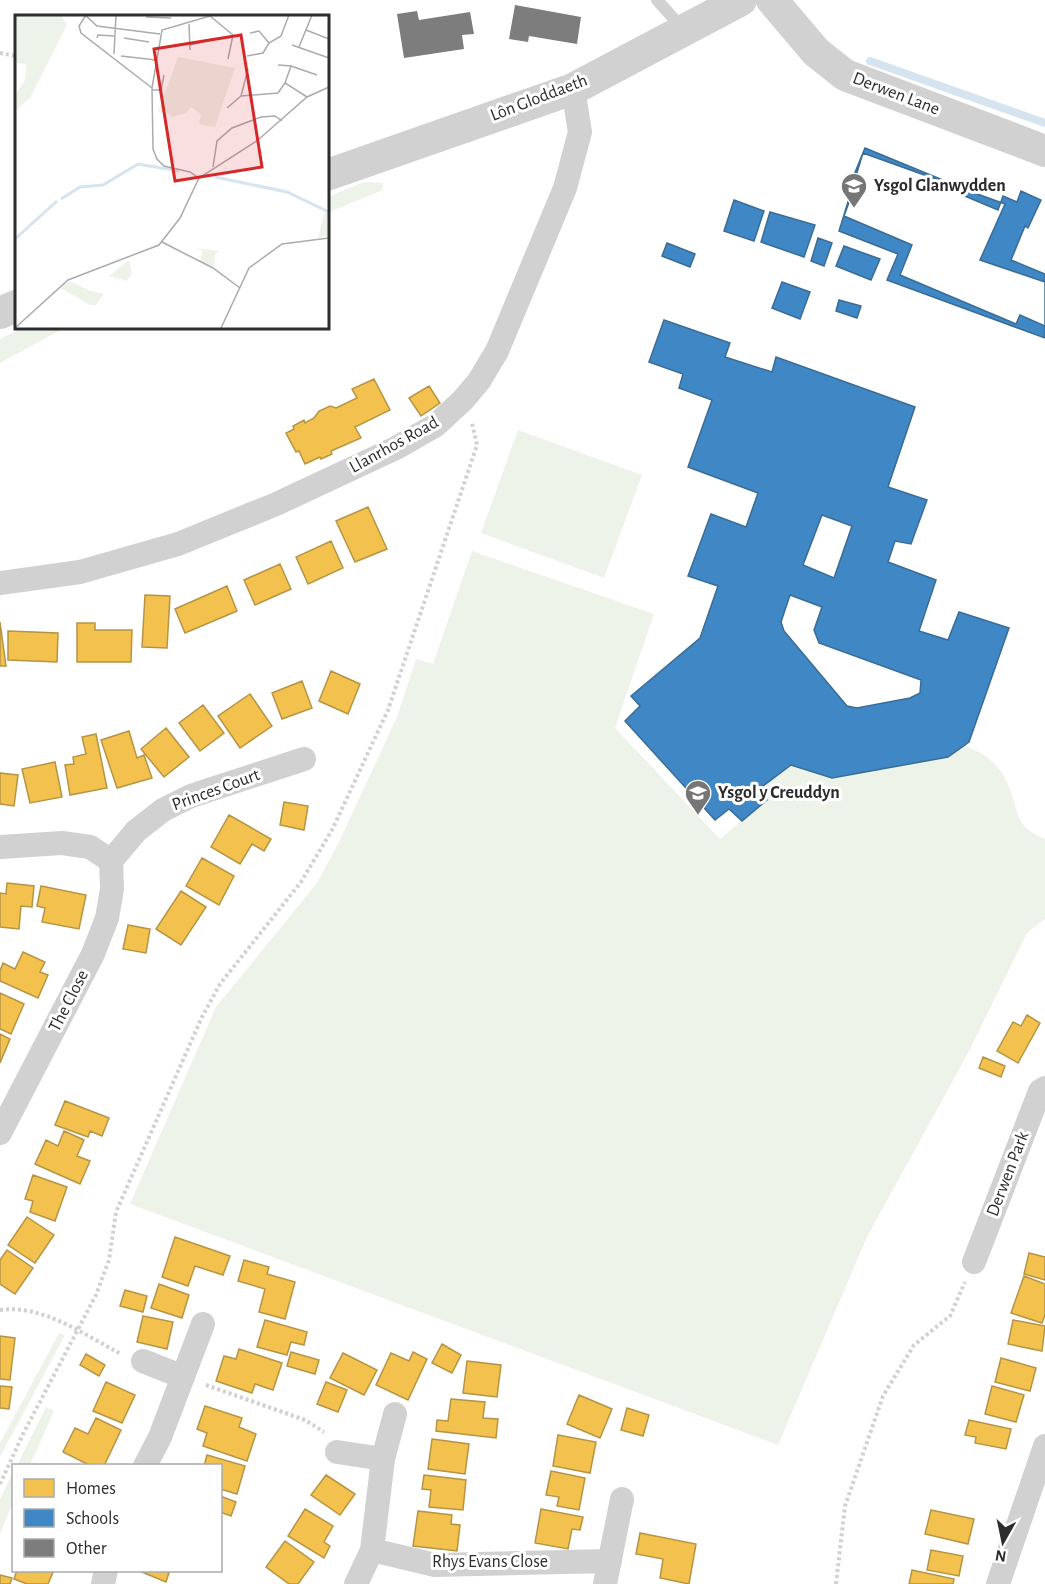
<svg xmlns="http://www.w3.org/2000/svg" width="1045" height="1584" font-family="'Alegreya Sans',sans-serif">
<rect width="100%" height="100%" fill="#fff"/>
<path fill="#eef3ea" d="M 364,182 L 382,183 L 383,190 L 327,213 L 327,197 Z
M 24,327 L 66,327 L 0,363 L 0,339 Z
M 518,430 L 642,475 L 604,578 L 481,533 Z
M 472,551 L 654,614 L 615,728 L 720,839 L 766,800 L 759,789 L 791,765 L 832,778 L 948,757 L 964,746 C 994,756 1005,772 1014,801 C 1016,808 1018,818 1022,823 C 1028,831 1036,835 1045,839 L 1045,919 L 1027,933 L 967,1055 L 867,1237 L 778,1445 L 130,1204 L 216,1007 L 317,883 L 339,842 L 397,717 L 416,659 L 433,664 Z
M 59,1333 L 65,1335 L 0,1457 L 0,1443 Z
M 46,1407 L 54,1411 L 30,1465 L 17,1465 Z
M 13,1472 L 13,1502 L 0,1534 L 0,1499 Z"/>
<path fill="#f2c14e" stroke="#b79444" stroke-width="1.5" d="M 374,379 L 390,410 L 355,427 L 361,438 L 331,451 L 332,454 L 321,459 L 320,457 L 305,464 L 299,451 L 296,452 L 286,433 L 294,429 L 293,426 L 304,420 L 305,423 L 314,418 L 319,411 L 330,406 L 336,408 L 357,398 L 352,389 Z
M 429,386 L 440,403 L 421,416 L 409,398 Z
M 368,507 L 387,549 L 355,562 L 336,521 Z
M 331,541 L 343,568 L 308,584 L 296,557 Z
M 280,564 L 291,589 L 255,605 L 244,580 Z
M 227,586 L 237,611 L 185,633 L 175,609 Z
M 145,595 L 170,596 L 167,648 L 142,647 Z
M 0,622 L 6,666 L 0,666 Z
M 77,623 L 95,623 L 95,630 L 132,630 L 131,662 L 77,662 Z
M 8,631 L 58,633 L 57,662 L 8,660 Z
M 331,671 L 360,684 L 348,714 L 319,701 Z
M 302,681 L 312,708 L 282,719 L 272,693 Z
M 250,694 L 272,726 L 240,748 L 218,716 Z
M 203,705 L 224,733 L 200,751 L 179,723 Z
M 166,728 L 189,757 L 164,777 L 141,749 Z
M 129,731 L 137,758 L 144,755 L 152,778 L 117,788 L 101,740 Z
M 96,734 L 107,788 L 70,795 L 65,765 L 74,764 L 73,757 L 86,754 L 82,737 Z
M 55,762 L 62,797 L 30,803 L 22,769 Z
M 0,773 L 18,775 L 14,806 L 0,804 Z
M 284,802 L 308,806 L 304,830 L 280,825 Z
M 229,815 L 271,839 L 264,851 L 252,844 L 240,864 L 211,847 Z
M 202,858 L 234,876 L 219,905 L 186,886 Z
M 7,883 L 34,886 L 32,907 L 21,906 L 19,929 L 0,927 L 0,893 L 6,894 Z
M 41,886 L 86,895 L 79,929 L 42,922 L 45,908 L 37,906 Z
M 181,891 L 206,907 L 181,945 L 156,929 Z
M 128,925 L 150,929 L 146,953 L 123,949 Z
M 23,952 L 45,962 L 40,972 L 48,975 L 38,998 L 0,981 L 0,971 L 3,963 L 15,969 Z
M 0,993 L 24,1004 L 11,1034 L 0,1029 Z
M 1027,1015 L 1040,1023 L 1018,1063 L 997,1051 L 1013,1022 L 1021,1026 Z
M 0,1034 L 10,1039 L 0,1063 Z
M 983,1057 L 1005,1066 L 1001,1077 L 979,1068 Z
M 65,1101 L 109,1118 L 102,1136 L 90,1131 L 88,1137 L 55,1125 Z
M 64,1131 L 84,1140 L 77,1156 L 90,1161 L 80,1184 L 35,1164 L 46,1140 L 58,1146 Z
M 33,1175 L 67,1187 L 55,1221 L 30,1212 L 33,1201 L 25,1199 Z
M 27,1217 L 54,1235 L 35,1263 L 8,1245 Z
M 175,1237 L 230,1256 L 223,1275 L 195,1266 L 188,1286 L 162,1277 Z
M 7,1250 L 33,1268 L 15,1294 L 0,1284 L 0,1260 Z
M 1029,1253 L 1045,1257 L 1045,1280 L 1024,1274 Z
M 244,1260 L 269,1267 L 267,1274 L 295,1282 L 285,1319 L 259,1312 L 265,1289 L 238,1281 Z
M 1024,1276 L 1045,1284 L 1045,1315 L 1042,1323 L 1011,1313 Z
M 159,1284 L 189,1295 L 182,1318 L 151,1308 Z
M 125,1290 L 147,1296 L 143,1312 L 120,1306 Z
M 143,1316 L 173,1322 L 167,1349 L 137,1342 Z
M 265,1320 L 307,1332 L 304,1345 L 291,1342 L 287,1355 L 257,1347 Z
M 1013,1320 L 1045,1326 L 1042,1351 L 1008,1344 Z
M 0,1336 L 15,1338 L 10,1380 L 0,1379 Z
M 442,1344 L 461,1355 L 452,1373 L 432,1363 Z
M 239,1349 L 282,1363 L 273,1390 L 255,1384 L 252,1393 L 216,1381 L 224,1356 L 236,1359 Z
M 291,1352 L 319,1360 L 315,1374 L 287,1366 Z
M 413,1352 L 427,1359 L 408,1400 L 376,1385 L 391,1353 L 409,1361 Z
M 343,1353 L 377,1370 L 364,1395 L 330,1378 Z
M 86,1354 L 105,1365 L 99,1376 L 80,1365 Z
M 1001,1358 L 1036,1368 L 1030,1391 L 995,1382 Z
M 467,1361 L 501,1365 L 497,1397 L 463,1393 Z
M 106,1382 L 135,1395 L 122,1423 L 93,1411 Z
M 326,1382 L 347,1390 L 338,1412 L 317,1404 Z
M 0,1386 L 12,1387 L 9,1409 L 0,1408 Z
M 992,1386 L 1024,1395 L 1016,1422 L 985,1414 Z
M 579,1395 L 612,1409 L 600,1438 L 567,1424 Z
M 451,1399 L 485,1402 L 483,1418 L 498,1419 L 496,1438 L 436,1431 L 437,1420 L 448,1421 Z
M 205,1406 L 242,1418 L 239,1427 L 256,1434 L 247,1461 L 203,1446 L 207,1433 L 197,1429 Z
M 627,1408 L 649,1415 L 643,1436 L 621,1430 Z
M 96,1418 L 121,1430 L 104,1466 L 91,1466 L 63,1452 L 75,1428 L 88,1434 Z
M 969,1420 L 1011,1429 L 1006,1449 L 975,1443 L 976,1437 L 965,1435 Z
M 558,1435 L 596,1442 L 590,1473 L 553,1466 Z
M 432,1439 L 469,1444 L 465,1474 L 428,1469 Z
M 207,1455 L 245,1466 L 237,1494 L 220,1489 L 220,1466 L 204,1466 Z
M 551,1471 L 585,1478 L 579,1510 L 557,1506 L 559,1497 L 546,1495 Z
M 326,1475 L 355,1494 L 340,1515 L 311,1495 Z
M 424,1475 L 466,1480 L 463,1510 L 429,1507 L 431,1490 L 422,1489 Z
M 220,1496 L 236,1502 L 231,1516 L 220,1512 Z
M 305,1509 L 333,1526 L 324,1542 L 330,1546 L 324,1558 L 288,1536 Z
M 541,1509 L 583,1517 L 580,1530 L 572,1529 L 568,1549 L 535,1543 Z
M 931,1510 L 974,1519 L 968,1544 L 925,1534 Z
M 418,1511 L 452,1515 L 451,1524 L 460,1525 L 457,1551 L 413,1546 Z
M 640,1533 L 696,1544 L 689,1584 L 660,1578 L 663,1559 L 636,1554 Z
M 285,1541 L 314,1562 L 298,1584 L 289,1584 L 266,1567 Z
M 931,1550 L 963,1556 L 959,1576 L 927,1570 Z
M 17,1570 L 54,1570 L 48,1584 L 27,1584 L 14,1579 Z
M 137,1570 L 170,1570 L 166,1582 Z
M 912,1570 L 954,1579 L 953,1584 L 909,1584 Z
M 0,1575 L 12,1578 L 10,1584 L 0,1584 Z"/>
<path fill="#3f88c5" stroke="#396c97" stroke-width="1.5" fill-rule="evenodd" d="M 865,148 L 962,188 L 960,194 L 998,210 L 1003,196 L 1017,202 L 1021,191 L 1041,200 L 1028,228 L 1025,226 L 1011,260 L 1045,274 L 1045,326 L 1020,315 L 1016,324 L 900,275 L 912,245 L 844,216 L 854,189 L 849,187 Z
M 863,153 L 1005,204 L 980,260 L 1045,282 L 1045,338 L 887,280 L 898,254 L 839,231 Z
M 734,200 L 764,211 L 754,241 L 724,231 Z
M 770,212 L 815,225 L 804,257 L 761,242 Z
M 818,238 L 832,243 L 824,266 L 811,261 Z
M 667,243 L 695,254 L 690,267 L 662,256 Z
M 844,246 L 880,259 L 871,280 L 836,266 Z
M 782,282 L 810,292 L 800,319 L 772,308 Z
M 839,300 L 861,306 L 857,318 L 836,311 Z
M 664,320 L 730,343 L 725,357 L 772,372 L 776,357 L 915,407 L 888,487 L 927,500 L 911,544 L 895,541 L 888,562 L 936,580 L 919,631 L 948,640 L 959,612 L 1009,628 L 969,742 L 948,757 L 832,778 L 791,765 L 759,789 L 767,800 L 742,821 L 729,809 L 715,820 L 625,721 L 640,706 L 631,696 L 700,638 L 718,586 L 688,576 L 711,514 L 746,527 L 758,493 L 688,467 L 712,400 L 679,388 L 683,374 L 649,362 ZM 822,515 L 852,526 L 834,578 L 803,565 ZM 790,595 L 822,607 L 814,630 L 819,643 L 921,680 L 920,693 L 910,698 L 857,708 L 847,706 L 784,631 L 781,622 Z"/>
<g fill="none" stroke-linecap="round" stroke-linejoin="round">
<path stroke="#d6e4f0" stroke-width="8" d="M 870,61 L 1045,123"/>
</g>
<path fill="#7d7d7d" d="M 515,5 L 581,17 L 577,44 L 529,36 L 528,42 L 509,39 Z
M 417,11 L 419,20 L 470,12 L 474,34 L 462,35 L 464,49 L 404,58 L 397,14 Z"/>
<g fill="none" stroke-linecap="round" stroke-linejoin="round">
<path stroke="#d1d1d1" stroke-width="4" stroke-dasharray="3 3" stroke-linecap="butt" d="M 0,53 L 16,56
M 0,1310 C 42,1304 85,1335 121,1354
M 206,1385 L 305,1420 L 324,1432
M 0,1484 L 24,1432 L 96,1295 L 109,1260 L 116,1212 L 202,1017 L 220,984 L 301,882 L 332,830 L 388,710 L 477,445 L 472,423
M 836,1584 L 845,1506 L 883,1396 L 914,1345 L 950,1316 L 965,1282"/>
<path stroke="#d1d1d1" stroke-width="12" d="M 657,0 L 683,29"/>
<path stroke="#d1d1d1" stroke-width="24" d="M 0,583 L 80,572 L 178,544 L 274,505 L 396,448 L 436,425 L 463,400 L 479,381 L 497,351 L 565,188 L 580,132 L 573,89
M 0,847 L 62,843 L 90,847 L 111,861
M 111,861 L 136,831 L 163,810 L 191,796 L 304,759
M 0,1133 L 93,954 L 107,918 L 112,889 L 111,861
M 974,1262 L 1040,1091 L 1045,1088
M 143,1361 L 183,1377
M 337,1452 L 383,1459
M 145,1466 L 160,1437 L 203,1324
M 372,1550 L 383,1459 L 395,1414
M 103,1584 L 106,1570
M 356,1584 L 372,1550 L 435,1565 L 610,1561
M 605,1584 L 622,1499
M 998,1584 L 1045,1446"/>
<path stroke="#d1d1d1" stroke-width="32" d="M 772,0 L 816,52 L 845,75 L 1045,151
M 327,175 L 573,89 L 741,0
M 0,313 L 16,306"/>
</g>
<defs>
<g id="school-pin" transform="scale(1.35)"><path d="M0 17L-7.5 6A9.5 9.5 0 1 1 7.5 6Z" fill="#767676" stroke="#fff"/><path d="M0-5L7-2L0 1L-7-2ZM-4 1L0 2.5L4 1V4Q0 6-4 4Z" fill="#fff"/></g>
</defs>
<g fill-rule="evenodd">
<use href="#school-pin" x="854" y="186"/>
<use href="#school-pin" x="698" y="793"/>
</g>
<g text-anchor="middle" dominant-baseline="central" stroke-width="6" stroke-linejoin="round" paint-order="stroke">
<g font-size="18" fill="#2c2c2c" stroke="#fff">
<text transform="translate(896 94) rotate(21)">Derwen Lane</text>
<text transform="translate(539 98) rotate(-21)">Lôn Gloddaeth</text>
<text transform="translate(394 445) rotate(-29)">Llanrhos Road</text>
<text transform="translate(216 790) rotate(-20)">Princes Court</text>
<text transform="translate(69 1001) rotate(-63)">The Close</text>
<text transform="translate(1008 1174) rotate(-69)">Derwen Park</text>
<text x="490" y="1562">Rhys Evans Close</text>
</g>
<g font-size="18" font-weight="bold" fill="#2c2c2c" stroke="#fff" text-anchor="start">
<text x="874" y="186">Ysgol Glanwydden</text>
<text x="718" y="793">Ysgol y Creuddyn</text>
</g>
</g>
<g transform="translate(15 15)">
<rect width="314" height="314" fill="#fff"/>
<path d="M 0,0 L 46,0 L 52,10 L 15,83 L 0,96 L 0,80 L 10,65 L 11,49 L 0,48 ZM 163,42 L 220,53 L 200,112 L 184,109 L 186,99 L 176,92 L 171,98 L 157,102 L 150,96 L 143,97 ZM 310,195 L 313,197 L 313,221 L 303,223 ZM 181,233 L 204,236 L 200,239 L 199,252 L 185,246 L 188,236 ZM 114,245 L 117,259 L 112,266 L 94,261 ZM 55,266 L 75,276 L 89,279 L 81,290 L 75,290 L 45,273 Z" fill="#eef3ea"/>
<path fill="none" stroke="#d6e4f0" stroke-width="3" d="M 200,162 L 272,177 L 314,197M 46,184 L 65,172 L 88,170 L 123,149 L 164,156M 0,224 L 42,186"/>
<path fill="none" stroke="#ababab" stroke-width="1.5" d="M 70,0 L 82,11 L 145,19M 71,0 L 64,11 L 66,18 L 137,73 L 138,134 L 142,144 L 149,151 L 175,157 L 184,163M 195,1 L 218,20 L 213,44M 131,2 L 156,3M 174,9 L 175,35M 291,15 L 314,24M 235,18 L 244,16 L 254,28M 82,23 L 83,20 L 99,21M 109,23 L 134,27M 175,30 L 196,25M 277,30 L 314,43M 284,32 L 297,0M 99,39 L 101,0M 106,41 L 141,45M 232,41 L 248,38 L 254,28 L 266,21 L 274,0M 263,50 L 276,51 L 270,68 L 292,82M 276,51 L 302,60M 137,73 L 147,15 L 195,1M 137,75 L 146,75 L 149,60M 226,81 L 263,78 L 270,68M 226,81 L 233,54M 212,93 L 226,81M 198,152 L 202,126 L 217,113 L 246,102 L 260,101 L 267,106M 147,227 L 198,253 L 225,273M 0,313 L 53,265 L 144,230 L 165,203 L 184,163 L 243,125 L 292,82 L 314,72M 206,313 L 234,253 L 267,229 L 314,223"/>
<path fill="#d62828" fill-opacity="0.15" stroke="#d62828" stroke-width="3" d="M 226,20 L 247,152 L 160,166 L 139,34 Z"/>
<rect width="314" height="314" fill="none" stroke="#2c2c2c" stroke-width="3"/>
</g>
<rect x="12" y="1464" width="210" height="108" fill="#ffffff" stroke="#ababab" stroke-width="1.5"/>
<rect x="24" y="1479" width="30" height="18" fill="#f2c14e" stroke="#ababab" stroke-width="1.5"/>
<text x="66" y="1494" font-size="18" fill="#2c2c2c">Homes</text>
<rect x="24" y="1509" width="30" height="18" fill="#3f88c5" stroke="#ababab" stroke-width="1.5"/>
<text x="66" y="1524" font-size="18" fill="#2c2c2c">Schools</text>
<rect x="24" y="1539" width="30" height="18" fill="#7d7d7d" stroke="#ababab" stroke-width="1.5"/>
<text x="66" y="1554" font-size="18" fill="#2c2c2c">Other</text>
<g transform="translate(1003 1542) rotate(189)" stroke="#ffffff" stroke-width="4.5" paint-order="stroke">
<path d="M0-4.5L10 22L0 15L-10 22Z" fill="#2c2c2c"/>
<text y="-9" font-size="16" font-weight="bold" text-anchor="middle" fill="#2c2c2c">N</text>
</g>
</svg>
